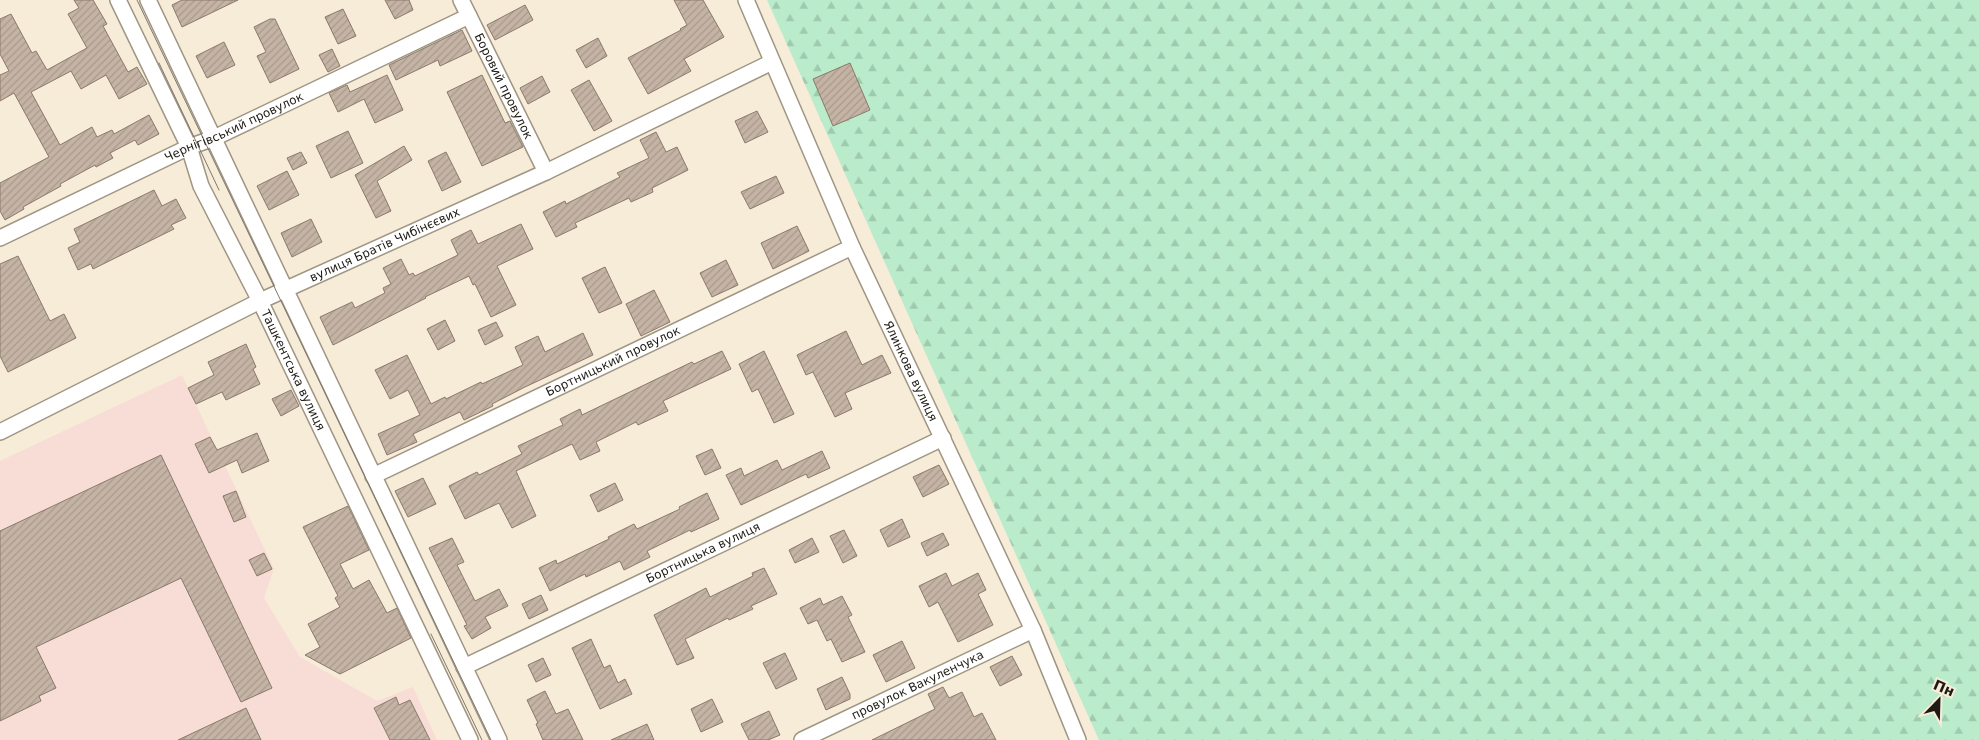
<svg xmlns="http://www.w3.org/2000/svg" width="1979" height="740" font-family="'DejaVu Sans',sans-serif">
<defs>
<pattern id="forest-firs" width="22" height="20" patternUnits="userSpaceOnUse" patternTransform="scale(1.25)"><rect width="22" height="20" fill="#baeccc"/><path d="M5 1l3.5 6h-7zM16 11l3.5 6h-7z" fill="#9fcaae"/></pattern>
<pattern id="building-hatch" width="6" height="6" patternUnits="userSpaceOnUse" patternTransform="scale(1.25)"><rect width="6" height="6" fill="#c5b4a5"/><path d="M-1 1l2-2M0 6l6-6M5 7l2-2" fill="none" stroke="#a99a8d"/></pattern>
</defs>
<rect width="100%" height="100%" fill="#f7ecd8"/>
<path fill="#f7ddd6" d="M 182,375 L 274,569 L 264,598 L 300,657 L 377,701 L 413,687 L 437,740 L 0,740 L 0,461 Z"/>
<path fill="url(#forest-firs)" d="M 767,0 L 1979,0 L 1979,740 L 1099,740 Z"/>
<path fill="url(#building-hatch)" stroke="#89796b" d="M 74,0 L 93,0 L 107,24 L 103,26 L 128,72 L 137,67 L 147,84 L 119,99 L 106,75 L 81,89 L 71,71 L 31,92 L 60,145 L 92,127 L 97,137 L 112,130 L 114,134 L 149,115 L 159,134 L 138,145 L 135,140 L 110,153 L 113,158 L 96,167 L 95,165 L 60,184 L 61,186 L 23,207 L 24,209 L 5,220 L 0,211 L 0,183 L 49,157 L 14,93 L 0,101 L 0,75 L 9,71 L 0,54 L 0,19 L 11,14 L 32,53 L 36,51 L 47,70 L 87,48 L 68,14 L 79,8 Z
M 182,0 L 238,0 L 182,27 L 172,5 Z
M 385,0 L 409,0 L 413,10 L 395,19 Z
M 674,0 L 703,0 L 724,37 L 684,59 L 691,71 L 648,94 L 628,58 L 681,30 L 680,29 L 687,25 Z
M 525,5 L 533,20 L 495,40 L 487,25 Z
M 343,9 L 356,36 L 338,44 L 325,17 Z
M 270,19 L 275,19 L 299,69 L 270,83 L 257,56 L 266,52 L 254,27 Z
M 462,30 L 472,51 L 440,66 L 438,60 L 396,80 L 389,65 Z
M 598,38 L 607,56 L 586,68 L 576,50 Z
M 224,42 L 235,65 L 207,78 L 196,56 Z
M 332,49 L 340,66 L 328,72 L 319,55 Z
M 850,63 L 870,110 L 833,126 L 813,79 Z
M 387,75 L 403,110 L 375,123 L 364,99 L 338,112 L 329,93 L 347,85 L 350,92 Z
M 482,75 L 505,123 L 510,121 L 523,147 L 482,166 L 447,92 Z
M 542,76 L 550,92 L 528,104 L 520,88 Z
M 589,80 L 612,121 L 594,131 L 571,90 Z
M 757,111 L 768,132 L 745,143 L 735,121 Z
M 348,131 L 363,163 L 331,178 L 316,146 Z
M 656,132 L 666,152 L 677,147 L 688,170 L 652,188 L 653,192 L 631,202 L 629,198 L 575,223 L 577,227 L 556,237 L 543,212 L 565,201 L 566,204 L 620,177 L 617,173 L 649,158 L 640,140 Z
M 404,146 L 412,160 L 377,181 L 391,211 L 376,218 L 355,175 Z
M 301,152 L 307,163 L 293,170 L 287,158 Z
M 446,152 L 461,182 L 442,191 L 428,161 Z
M 287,171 L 299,195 L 269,210 L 257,186 Z
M 776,176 L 784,193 L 750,209 L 741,192 Z
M 154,190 L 162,206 L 176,199 L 186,218 L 171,225 L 174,229 L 93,269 L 91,264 L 78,270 L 68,248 L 80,242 L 74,229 Z
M 311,219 L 322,242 L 292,257 L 281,233 Z
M 521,224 L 533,249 L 497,266 L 516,305 L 491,317 L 475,284 L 473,285 L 469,276 L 425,297 L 426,298 L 333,345 L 320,317 L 352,302 L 355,308 L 385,293 L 383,288 L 391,284 L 383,268 L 401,259 L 409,275 L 413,273 L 415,276 L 458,255 L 451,240 L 471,230 L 478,244 Z
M 797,226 L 809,251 L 773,269 L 761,243 Z
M 18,256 L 50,321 L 64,314 L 76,338 L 8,372 L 0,356 L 0,264 Z
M 726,260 L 738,285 L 712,297 L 700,273 Z
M 605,267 L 622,303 L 599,313 L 582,278 Z
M 654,290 L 670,322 L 641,336 L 626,304 Z
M 445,320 L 455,341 L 438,350 L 427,329 Z
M 496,322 L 503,336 L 485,345 L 478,330 Z
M 846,331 L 862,365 L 882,355 L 891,373 L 845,393 L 852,409 L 835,417 L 813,372 L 806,375 L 797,355 Z
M 583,333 L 593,355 L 525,387 L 492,404 L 493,406 L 464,420 L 460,412 L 413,434 L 417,442 L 387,455 L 378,434 L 420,415 L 408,390 L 390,399 L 375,370 L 407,355 L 431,404 L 445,397 L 446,399 L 481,382 L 482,384 L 523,365 L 515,347 L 538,336 L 545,352 Z
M 246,344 L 256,367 L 253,369 L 260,384 L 226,400 L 222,392 L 196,404 L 188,388 L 214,375 L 208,362 Z
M 722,351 L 731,369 L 663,401 L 668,411 L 638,425 L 636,422 L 596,442 L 600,451 L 580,460 L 572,444 L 516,471 L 536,516 L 512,528 L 499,503 L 465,519 L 449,486 L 477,472 L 479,475 L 522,454 L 518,446 L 563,425 L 560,419 L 580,409 L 582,415 L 692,362 L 694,364 Z
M 764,351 L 794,414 L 774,423 L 758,389 L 752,392 L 739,364 Z
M 291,390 L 299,406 L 281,416 L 272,399 Z
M 257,433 L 269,461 L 242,473 L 237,460 L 209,473 L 195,444 L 210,437 L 217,450 Z
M 712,449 L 721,468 L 705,475 L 696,456 Z
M 822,451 L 830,468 L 808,478 L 806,474 L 741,505 L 726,475 L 741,468 L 744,476 L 777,460 L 782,470 Z
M 161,455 L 272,688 L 241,702 L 181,578 L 36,647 L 56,688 L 39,696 L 41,701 L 0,721 L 0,531 Z
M 939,465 L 949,484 L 923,497 L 913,477 Z
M 423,478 L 436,504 L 408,517 L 395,491 Z
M 615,483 L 623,500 L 598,512 L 590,495 Z
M 236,491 L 246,517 L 234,522 L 223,496 Z
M 707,493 L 719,519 L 691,532 L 690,530 L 647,551 L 650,557 L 624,570 L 620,561 L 586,577 L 585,574 L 550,591 L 539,568 L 556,560 L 557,564 L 609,539 L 608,537 L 634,524 L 637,529 L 680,509 L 679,507 Z
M 348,506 L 369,550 L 340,564 L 353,589 L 369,580 L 387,613 L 397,608 L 411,638 L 340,674 L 305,655 L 320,647 L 308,624 L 340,607 L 335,598 L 338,596 L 303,527 Z
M 902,519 L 910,537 L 888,547 L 880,530 Z
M 844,530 L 857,556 L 843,563 L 830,536 Z
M 943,533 L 949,545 L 927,556 L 921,543 Z
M 452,538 L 464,562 L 457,565 L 475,601 L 499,589 L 508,606 L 485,617 L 491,628 L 472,639 L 464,626 L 467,625 L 429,548 Z
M 812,538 L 819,552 L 795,563 L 789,550 Z
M 264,553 L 272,569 L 257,576 L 249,560 Z
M 764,568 L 777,594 L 751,606 L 753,609 L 729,620 L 728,618 L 685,639 L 694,658 L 677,665 L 654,615 L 706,588 L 710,597 L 753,576 L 752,573 Z
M 946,573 L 952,586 L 978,573 L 986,590 L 978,594 L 993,625 L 958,642 L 938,602 L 929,607 L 919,586 Z
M 541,595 L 548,610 L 529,619 L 522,604 Z
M 842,596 L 852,615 L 848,617 L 865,652 L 842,662 L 831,639 L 827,641 L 817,620 L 808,624 L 800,608 L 820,598 L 823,605 Z
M 591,639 L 604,668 L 610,665 L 618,683 L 625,679 L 632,694 L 600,709 L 572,648 Z
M 902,641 L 915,668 L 886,682 L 873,655 Z
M 785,653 L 797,679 L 776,689 L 763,663 Z
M 1012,656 L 1022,675 L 1000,686 L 990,667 Z
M 543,658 L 551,675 L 536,682 L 528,665 Z
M 842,677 L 850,694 L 850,699 L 826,710 L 817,689 Z
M 943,687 L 949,698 L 962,692 L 974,717 L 982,713 L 996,740 L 872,740 L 935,709 L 928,694 Z
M 545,691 L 556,714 L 568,709 L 583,740 L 543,740 L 536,724 L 538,723 L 527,700 Z
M 396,697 L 399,705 L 410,700 L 430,740 L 390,740 L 374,708 Z
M 712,699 L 723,722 L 701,732 L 691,709 Z
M 246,708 L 261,740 L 178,740 Z
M 769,711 L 780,735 L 768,740 L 749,740 L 741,724 Z
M 647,724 L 654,740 L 611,740 Z"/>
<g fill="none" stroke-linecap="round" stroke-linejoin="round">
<g stroke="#9f9583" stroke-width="18">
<g id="street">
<path id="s1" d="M 118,0 L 189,147 L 201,186 L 260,301 L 470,740"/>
<path d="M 148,0 L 499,740"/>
<path id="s2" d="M 461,0 L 546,172"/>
<path id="s3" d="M 746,0 L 852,247 L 1033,630 L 1078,740"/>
<path id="s4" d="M 0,238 L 189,147 L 214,138 L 469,16"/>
<path id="s5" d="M 0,432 L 260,301 L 546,172 L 772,62"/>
<path id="s6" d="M 373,476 L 852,247"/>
<path id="s7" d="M 464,667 L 943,438"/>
<path id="s8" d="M 802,740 L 1033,630"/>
</g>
</g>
<use href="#street" stroke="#fff" stroke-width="15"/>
<path stroke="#7f786b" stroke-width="1" d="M 137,0 L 491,740
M 159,63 L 219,190
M 431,634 L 482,740"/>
</g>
<g text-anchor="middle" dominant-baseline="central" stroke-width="4" stroke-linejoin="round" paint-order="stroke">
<g font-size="12" fill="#1e1a13" stroke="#f7ecd8">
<text stroke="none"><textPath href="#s2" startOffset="96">Боровий провулок</textPath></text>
<text stroke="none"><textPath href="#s4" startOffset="259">Чернігівський провулок</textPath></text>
<text stroke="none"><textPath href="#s5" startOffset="428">вулиця Братів Чибінєєвих</textPath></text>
<text stroke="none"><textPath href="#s6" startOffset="266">Бортницький провулок</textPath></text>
<text stroke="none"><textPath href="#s1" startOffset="410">Ташкентська вулиця</textPath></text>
<text stroke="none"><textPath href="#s3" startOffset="406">Ялинкова вулиця</textPath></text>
<text stroke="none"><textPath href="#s7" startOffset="265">Бортницька вулиця</textPath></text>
<text stroke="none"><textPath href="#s8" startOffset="128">провулок Вакуленчука</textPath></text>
</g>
</g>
<g transform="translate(1939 700) rotate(23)" stroke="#f7ecd8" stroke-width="4" paint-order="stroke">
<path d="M0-4L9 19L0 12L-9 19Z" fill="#1e1a13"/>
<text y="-8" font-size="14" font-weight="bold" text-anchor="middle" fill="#1e1a13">Пн</text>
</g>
</svg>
